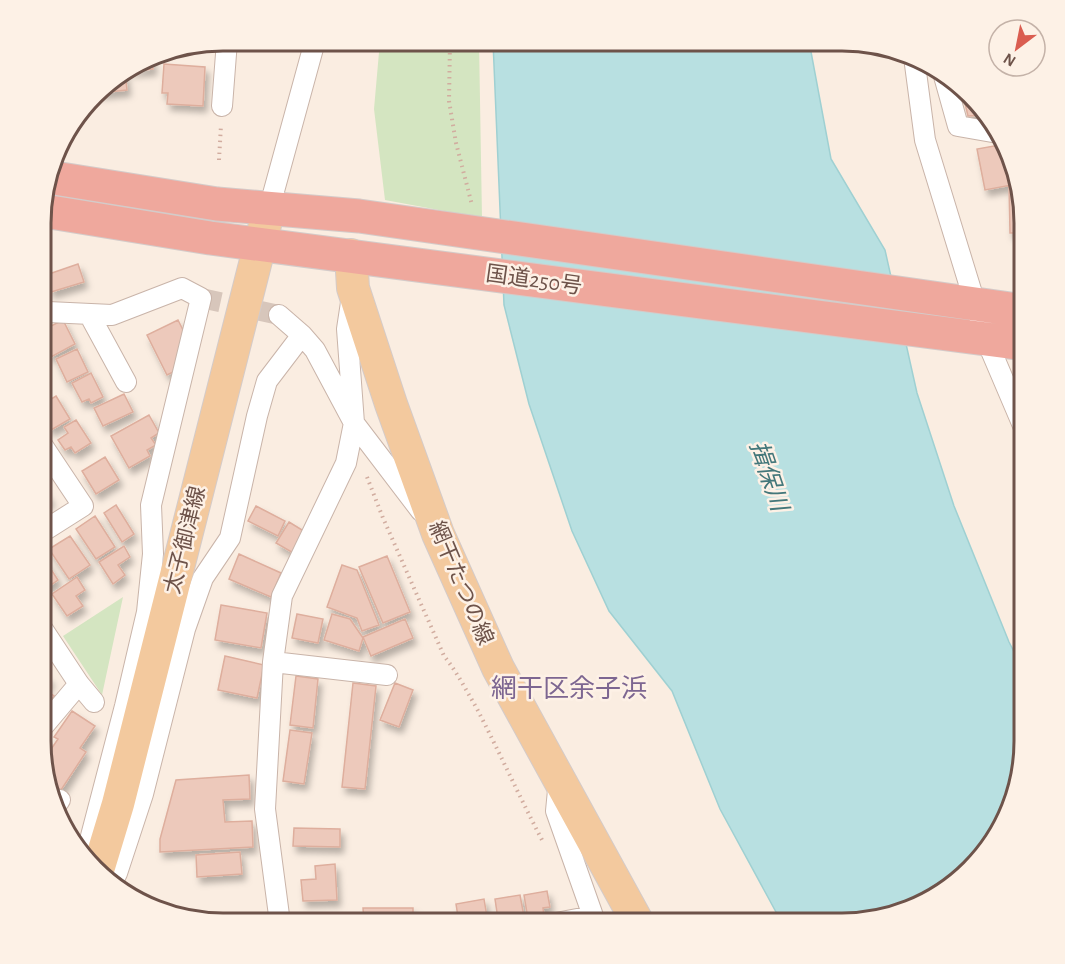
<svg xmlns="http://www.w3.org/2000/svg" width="1065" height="964" font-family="'Alegreya Sans','Noto Sans JP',sans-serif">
<defs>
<filter id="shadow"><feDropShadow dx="3.5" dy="6" stdDeviation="3" flood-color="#0004"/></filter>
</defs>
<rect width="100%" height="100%" fill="#faede1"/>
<path fill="#d4e5c1" d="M 380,41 L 479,41 L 482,218 L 385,200 L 374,109 Z
M 123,597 L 102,695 L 63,636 Z"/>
<path fill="#b8e0e1" stroke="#9fd0d2" stroke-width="1.5" d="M 493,41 L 809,41 L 831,159 L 885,250 L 917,393 L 954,506 L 1009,642 L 1024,671 L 1024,741 L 1006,821 L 962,878 L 911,910 L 853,923 L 782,923 L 720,809 L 672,691 L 609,611 L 572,531 L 529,404 L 504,305 Z"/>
<path fill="#edc9bb" stroke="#deae9d" stroke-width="1.5" filter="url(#shadow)" d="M 152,58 L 153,69 L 128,71 Z
M 164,64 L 205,67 L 203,106 L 167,104 L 168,93 L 162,93 Z
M 125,73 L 127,90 L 97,93 L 103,86 Z
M 967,94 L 979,103 L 987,115 L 968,116 L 963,95 Z
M 1005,144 L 1010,153 L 1017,184 L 985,190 L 977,149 Z
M 1009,186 L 1018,186 L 1024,211 L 1024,233 L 1010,233 Z
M 78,264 L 84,282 L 51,292 L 46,275 Z
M 63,320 L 75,344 L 51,357 L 43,340 L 43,330 Z
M 178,320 L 184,332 L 173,372 L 167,375 L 147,335 Z
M 77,349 L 88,372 L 67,382 L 56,359 Z
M 91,373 L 103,397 L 91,403 L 89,399 L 82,402 L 72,383 Z
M 124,394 L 133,412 L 103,426 L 94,408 Z
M 56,396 L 70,419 L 51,430 L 43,417 L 43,404 Z
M 149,415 L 159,433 L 151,438 L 156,445 L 147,450 L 150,456 L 129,468 L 111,436 Z
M 76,420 L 91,443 L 75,453 L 71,447 L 65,450 L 58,440 L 68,433 L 64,427 Z
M 105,457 L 119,480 L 96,494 L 82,471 Z
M 42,487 L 51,500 L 42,506 Z
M 116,505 L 134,534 L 122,542 L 104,513 Z
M 256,506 L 285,521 L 278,536 L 248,521 Z
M 95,516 L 115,547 L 96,559 L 76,529 Z
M 289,522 L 307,533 L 295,554 L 276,543 Z
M 70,536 L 90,565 L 69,579 L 49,549 Z
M 124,546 L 130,557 L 118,565 L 125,575 L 113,584 L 99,562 Z
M 239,554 L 281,573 L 271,597 L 229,579 Z
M 387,556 L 410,612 L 383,623 L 359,567 Z
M 45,560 L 58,580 L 42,591 L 42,562 Z
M 342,565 L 357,570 L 379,625 L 362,631 L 357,618 L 327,607 Z
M 77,577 L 85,590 L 76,596 L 83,606 L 67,616 L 52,594 Z
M 221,605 L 267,613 L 261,648 L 215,640 Z
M 297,614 L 323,619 L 318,643 L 292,638 Z
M 332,614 L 350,619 L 363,638 L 359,651 L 324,640 Z
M 405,619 L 413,638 L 371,656 L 363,637 Z
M 225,656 L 264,665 L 257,698 L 218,690 Z
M 41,672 L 51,680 L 44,688 L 54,696 L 44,709 L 41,707 Z
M 296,676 L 318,679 L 313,728 L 290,725 Z
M 353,683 L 376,686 L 365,789 L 342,787 Z
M 395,683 L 413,690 L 399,727 L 380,720 Z
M 72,711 L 95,726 L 80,748 L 86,752 L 61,790 L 47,781 L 43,761 L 58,739 L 54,737 Z
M 290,730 L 312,733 L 304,784 L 283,781 Z
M 249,775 L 250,799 L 223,800 L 225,822 L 252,821 L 253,847 L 160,852 L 160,839 L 176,780 Z
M 294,828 L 340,829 L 340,847 L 293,846 Z
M 240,852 L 242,874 L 197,877 L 196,855 Z
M 335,864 L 337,900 L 303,901 L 301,880 L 316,879 L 315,866 Z
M 547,891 L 550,907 L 543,908 L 544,917 L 528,919 L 524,895 Z
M 520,895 L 525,922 L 504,923 L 503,918 L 498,919 L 495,899 Z
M 484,899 L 488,923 L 471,923 L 471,921 L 459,923 L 456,904 Z
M 363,908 L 413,908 L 413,923 L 364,923 Z
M 445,914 L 447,923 L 419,923 L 419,918 Z"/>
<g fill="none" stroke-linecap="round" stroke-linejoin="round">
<path stroke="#d7c6bb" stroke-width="20" stroke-dasharray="20 10" stroke-linecap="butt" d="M 201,298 L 279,315"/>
<g stroke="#c9b4a9" stroke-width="22">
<path id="street" d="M 914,57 L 925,140 L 986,339 L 1024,428
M 944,76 L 958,126 L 998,133
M 222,106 L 227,41
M 269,209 L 315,41
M 89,314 L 126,382
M 279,315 L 302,335 L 315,350 L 354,423 L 421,511
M 43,316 L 48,312 L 112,315 L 182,288 L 201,298 L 151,505 L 153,554 L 147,612 L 125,706 L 85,859
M 42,532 L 83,506 L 43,446
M 42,628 L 79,684 L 94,702
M 273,662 L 387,675
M 41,729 L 79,684
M 54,807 L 60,800
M 113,881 L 117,873 L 143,794 L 185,629 L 203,578 L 230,538 L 257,416 L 267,381 L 302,335
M 280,923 L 265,809 L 273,662 L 282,596 L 346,463 L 354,423 L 347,329 L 352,296
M 556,923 L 593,916 L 556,811 L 559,780"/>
</g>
<g stroke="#d4cbc9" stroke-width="34">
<path id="primary" d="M 351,255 L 353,288 L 391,404 L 438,534 L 498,668 L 638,923
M 98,870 L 118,804 L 269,209"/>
</g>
<g stroke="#d4cbc9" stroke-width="35">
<path id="highway" d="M 48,177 L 217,204 L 359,216 L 1024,311
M 44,211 L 210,238 L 1024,344"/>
</g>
<path stroke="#d1ac9f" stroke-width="4" stroke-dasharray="1.5 4.5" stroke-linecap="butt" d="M 450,41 L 449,101 L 456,143 L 472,205
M 219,160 L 221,125
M 367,477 L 383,518 L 444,656 C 457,672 466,690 476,707 C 499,751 519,796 542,840"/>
<use href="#street" stroke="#fff" stroke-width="20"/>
<use href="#primary" stroke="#f3c99e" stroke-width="32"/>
<use href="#highway" stroke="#efa89d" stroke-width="33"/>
</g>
<g text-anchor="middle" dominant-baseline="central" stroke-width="5" stroke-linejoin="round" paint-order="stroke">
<g font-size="22" fill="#6e534a" stroke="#fdf1e6">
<text transform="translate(534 280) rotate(8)">国道250号</text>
<text transform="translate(185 540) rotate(-76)">太子御津線</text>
<text transform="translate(461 583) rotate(67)">網干たつの線</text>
</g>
<g font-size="24" font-style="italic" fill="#43777a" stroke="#fdf1e6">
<text transform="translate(768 476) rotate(71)">揖保川</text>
</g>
<g font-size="26" fill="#7d6691" stroke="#fdf1e6">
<text x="569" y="689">網干区余子浜</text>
</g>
</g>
<path d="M0 0H1065V964H0ZM223 51H842A172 172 0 0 1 1014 223V741A172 172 0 0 1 842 913H223A172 172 0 0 1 51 741V223A172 172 0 0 1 223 51Z" fill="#fdf1e6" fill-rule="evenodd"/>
<path fill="none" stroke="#6e534a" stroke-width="3" d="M223 51H842A172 172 0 0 1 1014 223V741A172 172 0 0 1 842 913H223A172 172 0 0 1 51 741V223A172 172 0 0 1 223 51Z"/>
<g transform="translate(1017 48) rotate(212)"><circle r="28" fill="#fdf1e6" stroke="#c4b2a8" stroke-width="1.5"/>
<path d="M0-4.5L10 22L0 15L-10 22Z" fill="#da5d50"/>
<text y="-9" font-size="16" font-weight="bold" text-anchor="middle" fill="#6e534a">N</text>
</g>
</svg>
